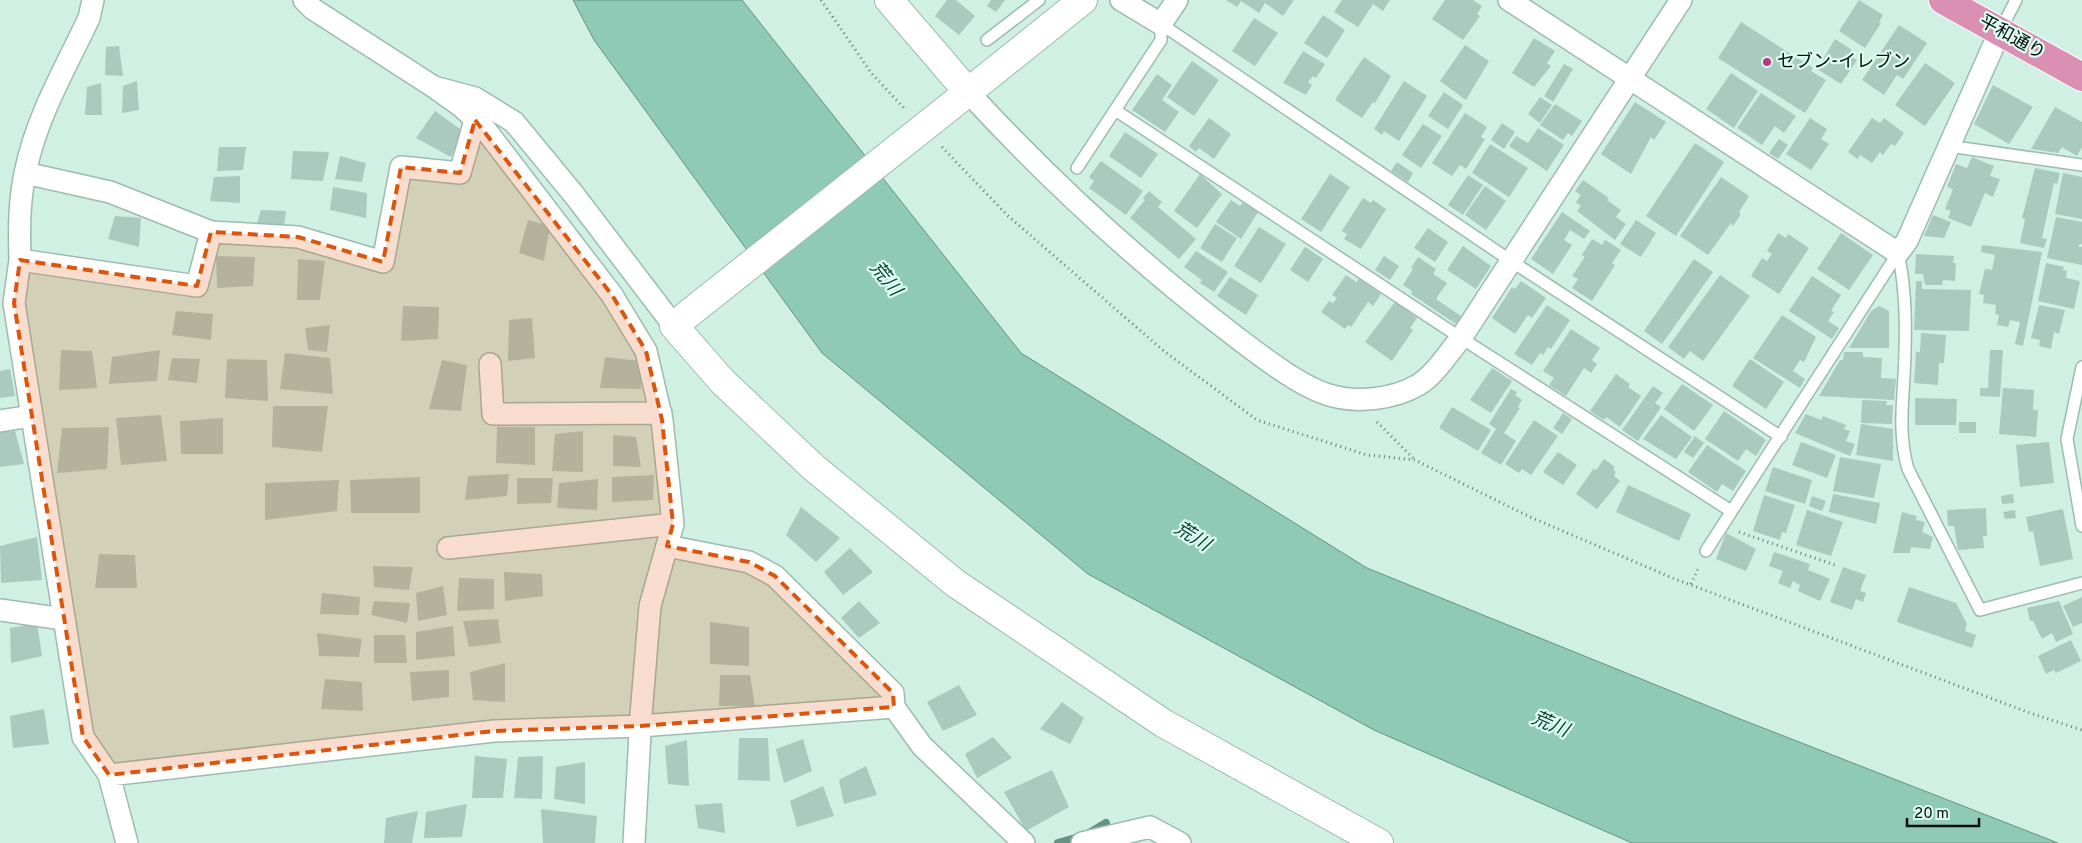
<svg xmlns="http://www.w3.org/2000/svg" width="2082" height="843" font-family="Overpass,'Noto Sans JP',sans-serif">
<rect width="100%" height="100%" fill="#d0f0e4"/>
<path fill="#8ecab6" stroke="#659283" d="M 573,0 L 742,0 L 1021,353 L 1367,568 L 1735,717 L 2058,843 L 1632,843 L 1374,730 L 1088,574 L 822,353 L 594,40 Z"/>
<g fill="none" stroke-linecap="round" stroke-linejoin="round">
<path stroke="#659283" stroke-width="8" d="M 1058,843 L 1086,835 L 1106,823"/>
</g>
<path fill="#abcabf" d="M 947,0 L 956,0 L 975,16 L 959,35 L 935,16 Z
M 991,0 L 1005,0 L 996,12 L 987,6 Z
M 1226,0 L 1294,0 L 1283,16 L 1265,3 L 1259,13 L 1241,1 L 1237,7 Z
M 1342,0 L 1390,0 L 1383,11 L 1373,4 L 1358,27 L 1334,12 Z
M 1445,0 L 1473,0 L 1482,6 L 1477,14 L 1480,16 L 1463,40 L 1432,19 Z
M 1859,0 L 1883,15 L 1879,22 L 1881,23 L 1865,48 L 1839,31 Z
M 1323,15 L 1345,30 L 1327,58 L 1304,43 Z
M 1254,18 L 1278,33 L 1255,66 L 1232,51 Z
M 1741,22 L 1813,68 L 1811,71 L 1826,80 L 1805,113 L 1718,58 Z
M 1899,25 L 1927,43 L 1903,79 L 1897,75 L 1884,95 L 1862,80 Z
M 1534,38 L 1555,51 L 1547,63 L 1551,66 L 1534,87 L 1512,73 Z
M 1835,39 L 1852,50 L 1849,55 L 1857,60 L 1841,84 L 1817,69 Z
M 1465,45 L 1489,61 L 1466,100 L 1440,81 Z
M 119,46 L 123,76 L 105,75 L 106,47 Z
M 1303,51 L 1325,64 L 1316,78 L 1313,76 L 1308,82 L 1312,85 L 1306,95 L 1283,83 Z
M 1364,57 L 1391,76 L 1375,103 L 1373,102 L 1362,118 L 1335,100 Z
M 1192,61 L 1219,80 L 1194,116 L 1167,97 Z
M 1925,63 L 1955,83 L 1925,126 L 1895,105 Z
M 1564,64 L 1573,69 L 1553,102 L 1544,96 Z
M 1731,73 L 1758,91 L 1734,128 L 1706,109 Z
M 1157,74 L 1172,85 L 1162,100 L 1179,112 L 1165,132 L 1132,110 Z
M 137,81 L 139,110 L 122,113 L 123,86 Z
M 1404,81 L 1427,96 L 1399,141 L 1384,131 L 1382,135 L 1374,129 Z
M 101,83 L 102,115 L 85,115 L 87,87 Z
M 1993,85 L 2033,107 L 2009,144 L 1974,124 Z
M 1444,92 L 1463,105 L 1448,129 L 1428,116 Z
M 1761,93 L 1796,116 L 1784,133 L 1775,126 L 1762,145 L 1737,128 Z
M 1540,97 L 1552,105 L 1540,123 L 1528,114 Z
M 1635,102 L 1666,122 L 1654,140 L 1651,137 L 1631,174 L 1601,154 Z
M 1555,104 L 1582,121 L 1572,136 L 1568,133 L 1563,140 L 1540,125 Z
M 2055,107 L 2082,122 L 2082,147 L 2077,156 L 2062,147 L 2058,153 L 2031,149 Z
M 435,111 L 463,131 L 451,157 L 416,138 Z
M 1465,113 L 1487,127 L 1481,137 L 1485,139 L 1466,169 L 1460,165 L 1452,176 L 1432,163 Z
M 1209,118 L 1231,134 L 1214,159 L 1199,148 L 1196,152 L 1189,146 Z
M 1810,118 L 1827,129 L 1821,139 L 1829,144 L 1811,170 L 1786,154 Z
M 1872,118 L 1880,123 L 1884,118 L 1904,133 L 1895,146 L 1891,144 L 1883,155 L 1880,152 L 1872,163 L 1860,155 L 1858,159 L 1848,152 Z
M 1502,123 L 1515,132 L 1504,149 L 1491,140 Z
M 1423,124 L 1442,136 L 1421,168 L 1402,155 Z
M 1538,128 L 1564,145 L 1547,171 L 1509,146 L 1516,136 L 1528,143 Z
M 1125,132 L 1158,154 L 1141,178 L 1109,156 Z
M 1779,139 L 1788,145 L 1778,159 L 1769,153 Z
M 1695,143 L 1724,162 L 1676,236 L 1646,216 Z
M 1490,144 L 1528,168 L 1509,197 L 1472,173 Z
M 219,147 L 246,147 L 243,170 L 217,171 Z
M 293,151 L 329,152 L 323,181 L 291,179 Z
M 340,156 L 366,163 L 362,182 L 335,179 Z
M 1972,157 L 1994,166 L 1990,176 L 2000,179 L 1993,197 L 1985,193 L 1971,227 L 1948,218 L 1951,211 L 1945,209 L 1953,189 L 1947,187 L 1956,164 L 1967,168 Z
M 1101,161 L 1143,191 L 1126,215 L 1089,188 L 1094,181 L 1089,177 Z
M 1397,162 L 1413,173 L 1408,182 L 1391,171 Z
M 2035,168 L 2060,173 L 2057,184 L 2054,183 L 2042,238 L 2047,239 L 2044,248 L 2020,243 L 2025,219 L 2022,218 Z
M 2063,173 L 2082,177 L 2082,219 L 2055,214 Z
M 1200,174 L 1222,194 L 1197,228 L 1174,211 Z
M 1330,174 L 1350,187 L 1321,232 L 1301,219 Z
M 1468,175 L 1483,185 L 1463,215 L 1448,205 Z
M 240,176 L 240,203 L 210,201 L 214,177 Z
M 1721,177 L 1749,196 L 1739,212 L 1741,214 L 1733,226 L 1731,223 L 1708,255 L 1680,236 Z
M 1583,180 L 1609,198 L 1607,200 L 1621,210 L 1616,217 L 1626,224 L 1615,240 L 1577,211 L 1581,206 L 1576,202 L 1581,195 L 1575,191 Z
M 1485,186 L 1506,201 L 1486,230 L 1465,215 Z
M 333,187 L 367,193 L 366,218 L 330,210 Z
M 1149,191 L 1162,202 L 1158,207 L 1196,239 L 1179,259 L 1130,218 L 1145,200 L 1143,198 Z
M 1363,198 L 1371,203 L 1373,200 L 1386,209 L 1361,249 L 1344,239 L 1347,234 L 1342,231 Z
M 1231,200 L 1240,206 L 1243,202 L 1258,212 L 1241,239 L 1216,222 Z
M 261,210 L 286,211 L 284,227 L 256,227 Z
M 1562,212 L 1590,231 L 1584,239 L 1570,230 L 1564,240 L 1572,245 L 1553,274 L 1531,259 Z
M 1933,215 L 1951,222 L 1944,238 L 1924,236 Z
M 115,216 L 141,218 L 139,247 L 108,239 Z
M 2056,217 L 2082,222 L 2082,244 L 2079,244 L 2079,247 L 2082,247 L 2082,265 L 2047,258 Z
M 528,220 L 550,226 L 544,261 L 519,253 Z
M 1636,220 L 1656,233 L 1641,257 L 1620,244 Z
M 1215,224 L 1237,238 L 1222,262 L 1200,248 Z
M 1259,227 L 1286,244 L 1261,283 L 1234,266 Z
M 1428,228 L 1448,242 L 1435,262 L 1414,248 Z
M 1778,233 L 1786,238 L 1788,234 L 1809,248 L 1779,294 L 1751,276 L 1762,258 L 1767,261 L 1772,254 L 1767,251 Z
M 1841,233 L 1873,255 L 1849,290 L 1817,269 Z
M 1592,239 L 1602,245 L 1605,240 L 1621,250 L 1612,263 L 1615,265 L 1592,301 L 1572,288 L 1578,279 L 1572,276 L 1585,257 L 1582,255 Z
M 1982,245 L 2042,252 L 2023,346 L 2015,344 L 2020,322 L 2010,320 L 2008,327 L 1997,325 L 1999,315 L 1995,314 L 1996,305 L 1983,303 L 1984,295 L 1979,294 L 1985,269 L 1992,270 L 1995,255 L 1981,252 Z
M 1463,246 L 1491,266 L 1476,289 L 1447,270 Z
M 1305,247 L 1323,259 L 1308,282 L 1290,270 Z
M 1196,251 L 1228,272 L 1214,292 L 1200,283 L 1202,280 L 1184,267 Z
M 1916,254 L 1954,256 L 1953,263 L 1956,263 L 1955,281 L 1943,280 L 1942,285 L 1925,285 L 1923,274 L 1915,274 Z
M 216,256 L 255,257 L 253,286 L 217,288 Z
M 1384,256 L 1399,266 L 1390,280 L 1375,270 Z
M 1418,257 L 1436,269 L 1433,274 L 1447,283 L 1436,299 L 1461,316 L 1456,324 L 1411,294 L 1412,291 L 1403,285 L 1413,269 L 1411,268 Z
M 298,259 L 325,261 L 320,300 L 297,300 Z
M 1694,259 L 1713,272 L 1662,344 L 1644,331 Z
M 2046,263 L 2064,267 L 2063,270 L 2067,271 L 2066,278 L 2080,281 L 2074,309 L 2038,301 Z
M 1346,275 L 1356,282 L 1359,279 L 1381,294 L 1373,306 L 1368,302 L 1351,327 L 1348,325 L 1345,329 L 1321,312 L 1329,301 L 1333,303 L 1337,298 L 1332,295 Z
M 1720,275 L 1750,296 L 1703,361 L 1690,351 L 1684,359 L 1668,347 Z
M 1812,276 L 1841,295 L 1831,311 L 1834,312 L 1828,321 L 1839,328 L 1832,339 L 1789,311 Z
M 1230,277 L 1258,295 L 1246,315 L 1217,296 Z
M 1521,281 L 1546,298 L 1532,318 L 1528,315 L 1515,334 L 1492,318 L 1512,287 L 1515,289 Z
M 1916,281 L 1922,281 L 1922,289 L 1971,290 L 1969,331 L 1914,330 Z
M 1395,302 L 1417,318 L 1410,328 L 1413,330 L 1392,361 L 1365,342 Z
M 1547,305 L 1570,320 L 1551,349 L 1548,347 L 1543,355 L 1540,353 L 1532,365 L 1514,354 Z
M 2039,305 L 2065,310 L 2059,334 L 2054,332 L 2051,349 L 2039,346 L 2040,340 L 2031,338 Z
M 403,306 L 439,307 L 438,339 L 401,341 Z
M 1879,306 L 1889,311 L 1889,348 L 1849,348 L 1871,311 Z
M 176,311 L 213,314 L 211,340 L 172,335 Z
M 1782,315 L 1816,337 L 1804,362 L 1800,360 L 1793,371 L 1805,379 L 1800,388 L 1753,358 Z
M 532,318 L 535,358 L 508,361 L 509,320 Z
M 330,325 L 327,352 L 308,350 L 305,328 Z
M 1571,329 L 1600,348 L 1592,360 L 1597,364 L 1591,373 L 1584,368 L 1566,396 L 1549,385 L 1554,378 L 1543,371 Z
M 1921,333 L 1946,335 L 1944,363 L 1939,363 L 1938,385 L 1914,383 L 1916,352 L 1920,352 Z
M 61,350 L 92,351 L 97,388 L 59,390 Z
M 160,350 L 157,381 L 109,384 L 112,357 Z
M 1990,350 L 2003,350 L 2000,397 L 1980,396 L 1980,388 L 1988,388 Z
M 1844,352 L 1863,352 L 1863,357 L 1882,358 L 1881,378 L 1896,379 L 1894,400 L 1819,396 L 1840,360 L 1843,360 Z
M 285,353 L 330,358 L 333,394 L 280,389 Z
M 605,357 L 640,361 L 641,389 L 600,388 Z
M 172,358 L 200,359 L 197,383 L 168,380 Z
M 227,359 L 267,360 L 268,401 L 225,398 Z
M 1750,359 L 1784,382 L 1766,409 L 1732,386 Z
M 442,360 L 467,365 L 461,411 L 429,409 Z
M 1492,368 L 1512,381 L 1491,413 L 1470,400 Z
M 10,369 L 15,396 L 0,398 L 0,371 Z
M 1616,374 L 1630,384 L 1628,387 L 1641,396 L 1620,427 L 1606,417 L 1604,420 L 1590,411 Z
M 1682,384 L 1713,405 L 1694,431 L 1664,409 Z
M 1653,386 L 1663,393 L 1655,403 L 1661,407 L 1638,441 L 1622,430 Z
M 2003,388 L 2034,390 L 2033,410 L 2038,410 L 2036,437 L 1999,434 Z
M 1511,389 L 1517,392 L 1515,395 L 1522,400 L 1518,407 L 1520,408 L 1504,433 L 1516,441 L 1501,465 L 1481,453 L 1496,429 L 1489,424 Z
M 1915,398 L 1957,399 L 1956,425 L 1915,425 Z
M 1862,400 L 1887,401 L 1886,405 L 1893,405 L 1892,424 L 1861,423 Z
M 273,406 L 328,406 L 322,452 L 272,447 Z
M 1452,407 L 1491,430 L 1478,451 L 1439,428 Z
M 1724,411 L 1766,440 L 1756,456 L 1746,449 L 1738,461 L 1705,439 Z
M 1563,413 L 1572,419 L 1562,434 L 1553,428 Z
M 1806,414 L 1821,420 L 1823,416 L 1846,425 L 1844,429 L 1850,431 L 1846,441 L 1855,444 L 1850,456 L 1795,433 Z
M 161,415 L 167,461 L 121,465 L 116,418 Z
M 1661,415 L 1692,437 L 1676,459 L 1643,439 Z
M 223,418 L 223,454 L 181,454 L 180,421 Z
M 1534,420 L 1558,436 L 1531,475 L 1522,469 L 1519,473 L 1505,464 Z
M 1959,422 L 1976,422 L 1976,433 L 1959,433 Z
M 1861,424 L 1893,429 L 1893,461 L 1856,455 Z
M 109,427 L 107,469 L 57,473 L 62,428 Z
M 497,427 L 535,427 L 535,465 L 496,463 Z
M 15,431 L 24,464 L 0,467 L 0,432 Z
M 583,431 L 583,472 L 552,471 L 555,434 Z
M 613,435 L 636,437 L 641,467 L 613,466 Z
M 1695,436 L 1704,443 L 1693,458 L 1684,452 Z
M 1801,442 L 1836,455 L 1827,478 L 1792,465 Z
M 2049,442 L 2054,483 L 2020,487 L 2016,445 Z
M 1707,445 L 1746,471 L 1733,491 L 1722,484 L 1717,492 L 1688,472 Z
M 1558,452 L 1577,465 L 1563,485 L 1543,472 Z
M 1840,457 L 1881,464 L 1874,498 L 1833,491 Z
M 1604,459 L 1615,467 L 1613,470 L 1616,472 L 1614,476 L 1620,481 L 1597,509 L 1576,494 L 1594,468 L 1596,470 Z
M 1773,467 L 1812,480 L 1805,504 L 1765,491 Z
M 509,474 L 507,496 L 465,500 L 468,476 Z
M 654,475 L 653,500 L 612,502 L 612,477 Z
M 420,477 L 420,513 L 351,513 L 350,480 Z
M 517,478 L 553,478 L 551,503 L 517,504 Z
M 598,479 L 597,510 L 557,508 L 559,483 Z
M 339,480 L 337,511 L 265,520 L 265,483 Z
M 1628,485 L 1691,514 L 1679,541 L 1616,512 Z
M 1833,494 L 1880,503 L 1876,524 L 1829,512 Z
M 2013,494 L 2014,503 L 2002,504 L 2001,496 Z
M 1764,495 L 1795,505 L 1786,533 L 1782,532 L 1780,540 L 1753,531 Z
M 1812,496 L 1826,501 L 1822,511 L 1809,506 Z
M 801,507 L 840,538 L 816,562 L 786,535 Z
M 1986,508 L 1987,536 L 1983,536 L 1984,548 L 1958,550 L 1954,526 L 1948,526 L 1947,510 Z
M 2063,509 L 2073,559 L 2040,566 L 2033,531 L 2029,532 L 2026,517 Z
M 1807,510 L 1843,522 L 1831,556 L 1796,545 Z
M 2015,510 L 2016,518 L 2005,519 L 2003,512 Z
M 1902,512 L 1917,516 L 1916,520 L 1925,522 L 1922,532 L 1933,537 L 1930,549 L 1911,547 L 1910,553 L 1893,553 Z
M 1726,533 L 1756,549 L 1746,571 L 1716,559 Z
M 37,537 L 42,580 L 1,583 L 0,546 Z
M 850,548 L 873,572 L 843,595 L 824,572 Z
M 1774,552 L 1810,564 L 1808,570 L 1830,579 L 1820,601 L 1798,591 L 1800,585 L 1793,581 L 1790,588 L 1778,583 L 1783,571 L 1769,566 Z
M 99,554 L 135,555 L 137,588 L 95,588 Z
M 373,566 L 413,567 L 409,590 L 374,587 Z
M 1843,567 L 1866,575 L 1860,591 L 1866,593 L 1863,602 L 1856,599 L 1852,610 L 1830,602 Z
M 504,572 L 542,574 L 543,596 L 505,601 Z
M 459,578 L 494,579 L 494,609 L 457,611 Z
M 443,586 L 447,615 L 418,621 L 416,593 Z
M 1909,587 L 1956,603 L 1967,624 L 1965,631 L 1976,635 L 1972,648 L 1897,622 Z
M 322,593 L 360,597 L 359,615 L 320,614 Z
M 2082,597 L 2082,623 L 2073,627 L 2063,606 Z
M 374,601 L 410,603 L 407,623 L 371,615 Z
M 859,601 L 880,623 L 859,638 L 841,618 Z
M 2059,601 L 2073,634 L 2056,642 L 2052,633 L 2042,639 L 2033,621 L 2030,621 L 2027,608 Z
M 498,619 L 501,643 L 469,647 L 463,621 Z
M 710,622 L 749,627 L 749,666 L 710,664 Z
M 37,623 L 42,656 L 11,663 L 10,628 Z
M 453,626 L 455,656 L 416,660 L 416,632 Z
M 317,633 L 362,639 L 359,657 L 319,656 Z
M 374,635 L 405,635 L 407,663 L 374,663 Z
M 2071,640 L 2081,661 L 2056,673 L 2054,670 L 2046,674 L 2038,656 Z
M 505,663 L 505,702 L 473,700 L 470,672 Z
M 449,670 L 449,697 L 412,701 L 410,672 Z
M 720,675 L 750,675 L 755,706 L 719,706 Z
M 325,679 L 362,682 L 363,711 L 321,709 Z
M 959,685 L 977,715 L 943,731 L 927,702 Z
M 1062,702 L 1084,718 L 1070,744 L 1040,729 Z
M 44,709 L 49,744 L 13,748 L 10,716 Z
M 993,737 L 1012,758 L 977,778 L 965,754 Z
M 739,738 L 768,738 L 770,781 L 738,780 Z
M 803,739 L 812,771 L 784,783 L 776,749 Z
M 687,740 L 689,786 L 668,784 L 665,746 Z
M 475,756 L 507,759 L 503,798 L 472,798 Z
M 543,756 L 542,799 L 514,798 L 518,757 Z
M 585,762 L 585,804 L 554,799 L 556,767 Z
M 866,766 L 877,795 L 844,804 L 839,780 Z
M 1052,770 L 1069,807 L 1026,831 L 1004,792 Z
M 823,786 L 834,816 L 797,827 L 790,801 Z
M 722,803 L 725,833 L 698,828 L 695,805 Z
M 467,804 L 462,837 L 424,838 L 426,812 Z
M 541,809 L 597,816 L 595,843 L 543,843 Z
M 418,811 L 412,843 L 384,843 L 386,818 Z"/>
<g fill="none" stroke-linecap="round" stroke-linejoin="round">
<g stroke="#9dbbb0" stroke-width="14">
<path id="lane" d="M 1161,24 L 1511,261 L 1781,437
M 2000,31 L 2016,0
M 987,40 L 1039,0
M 1115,110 L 1461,338 L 1731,511
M 1948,146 L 2082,165
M 1077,168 L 1161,40 L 1161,24
M 1898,253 C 1907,292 1906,337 1904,377 C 1902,408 1899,439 1908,469 L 1980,610 L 2082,583
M 2082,367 L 2067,439 L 2082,526
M 1706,551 L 1898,253"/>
</g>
<g stroke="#9dbbb0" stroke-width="24">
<path id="street" d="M 304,0 L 313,9 L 434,87 L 475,98 L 514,122 L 575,196 L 674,326
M 1121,0 L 1161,24 L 1177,0
M 1509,0 L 1898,253 L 1907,241 L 2000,31
M 434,87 L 462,107 L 485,129 L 612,295 L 646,351 L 662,420 L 673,524 L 650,606 L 641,715 L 634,843
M 968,92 C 1050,181 1139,263 1236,337 C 1261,356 1303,389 1333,396 C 1358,403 1394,399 1418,385 C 1435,375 1448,353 1461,338 L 1681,0
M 25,173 L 110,192 L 211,232 L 298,237 L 383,262 L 401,167 L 460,173 L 475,120
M 20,260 C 19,229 19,199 26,169 C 37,116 66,67 89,18 L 93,0
M 490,364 L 493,414 L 661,413
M 0,421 L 32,416
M 667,546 L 749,562 L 775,576 L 893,693 L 894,707 L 922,746 L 1024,843
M 448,548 L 673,524
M 0,610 L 63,619
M 109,775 L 494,731 L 640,726 L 894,707
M 127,843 L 109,775 L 83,737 L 14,303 L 20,260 L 197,286 L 211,232
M 1082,843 L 1150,827 L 1180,843"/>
</g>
<g stroke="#9dbbb0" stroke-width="30">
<path id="secondary" d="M 889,0 L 968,92
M 952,105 L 1083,0
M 692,311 L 674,326 L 722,381 L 813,467 L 955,583 L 1163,723 L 1379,843"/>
</g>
<g stroke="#fff" stroke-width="30">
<path id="highway" d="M 1943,0 L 2082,77"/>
</g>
<path stroke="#677b74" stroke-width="3" stroke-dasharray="1 4" stroke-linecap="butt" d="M 821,0 L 872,74 L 906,110
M 942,147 L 1007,215 L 1165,352 L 1257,420 L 1367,455 L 1415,460 L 1530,517 L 1675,579 L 2030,713 L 2082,730
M 1377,422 L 1415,460
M 1739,532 L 1835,565
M 1691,584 L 1699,567"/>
<use href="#lane" stroke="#fff" stroke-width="11"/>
<use href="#street" stroke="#fff" stroke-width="21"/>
<use href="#secondary" stroke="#fff" stroke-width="28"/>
<use href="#highway" stroke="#d990b3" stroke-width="28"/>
<g stroke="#9dbbb0" stroke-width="30" stroke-linecap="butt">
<path id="secondary-bridge" d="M 692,311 L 952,105"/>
</g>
<use href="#secondary-bridge" stroke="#fff" stroke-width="28"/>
</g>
<path fill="#dd550c" fill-opacity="0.2" stroke="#dd550c" stroke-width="4" stroke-dasharray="10 6" stroke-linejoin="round" d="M 475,120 L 612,295 L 646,351 L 662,420 L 673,524 L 667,546 L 749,562 L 775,576 L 893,693 L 894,707 L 640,726 L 494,731 L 109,775 L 83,737 L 14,303 L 20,260 L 197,286 L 211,232 L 298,237 L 383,262 L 401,167 L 460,173 Z"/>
<circle fill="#ba3881" stroke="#ddfdf1" stroke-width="2" cx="1767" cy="62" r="5"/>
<g text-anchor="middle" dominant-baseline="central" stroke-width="4.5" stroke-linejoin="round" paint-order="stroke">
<g font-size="18" fill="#050f0c" stroke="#ddfdf1">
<text transform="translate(2012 38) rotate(29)">平和通り</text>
</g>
<g font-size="18" fill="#050f0c" stroke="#ddfdf1" text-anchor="start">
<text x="1777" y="62">セブン-イレブン</text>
</g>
<g font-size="19" font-style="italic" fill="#0b4032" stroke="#ddfdf1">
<text transform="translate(885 279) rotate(51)">荒川</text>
<text transform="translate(1192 537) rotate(32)">荒川</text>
<text transform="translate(1550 725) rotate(23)">荒川</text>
</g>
</g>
<path d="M1907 818v8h72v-8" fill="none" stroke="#050f0c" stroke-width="2.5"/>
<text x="1914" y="818" font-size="15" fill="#050f0c" stroke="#ddfdf1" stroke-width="4" paint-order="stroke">20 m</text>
</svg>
